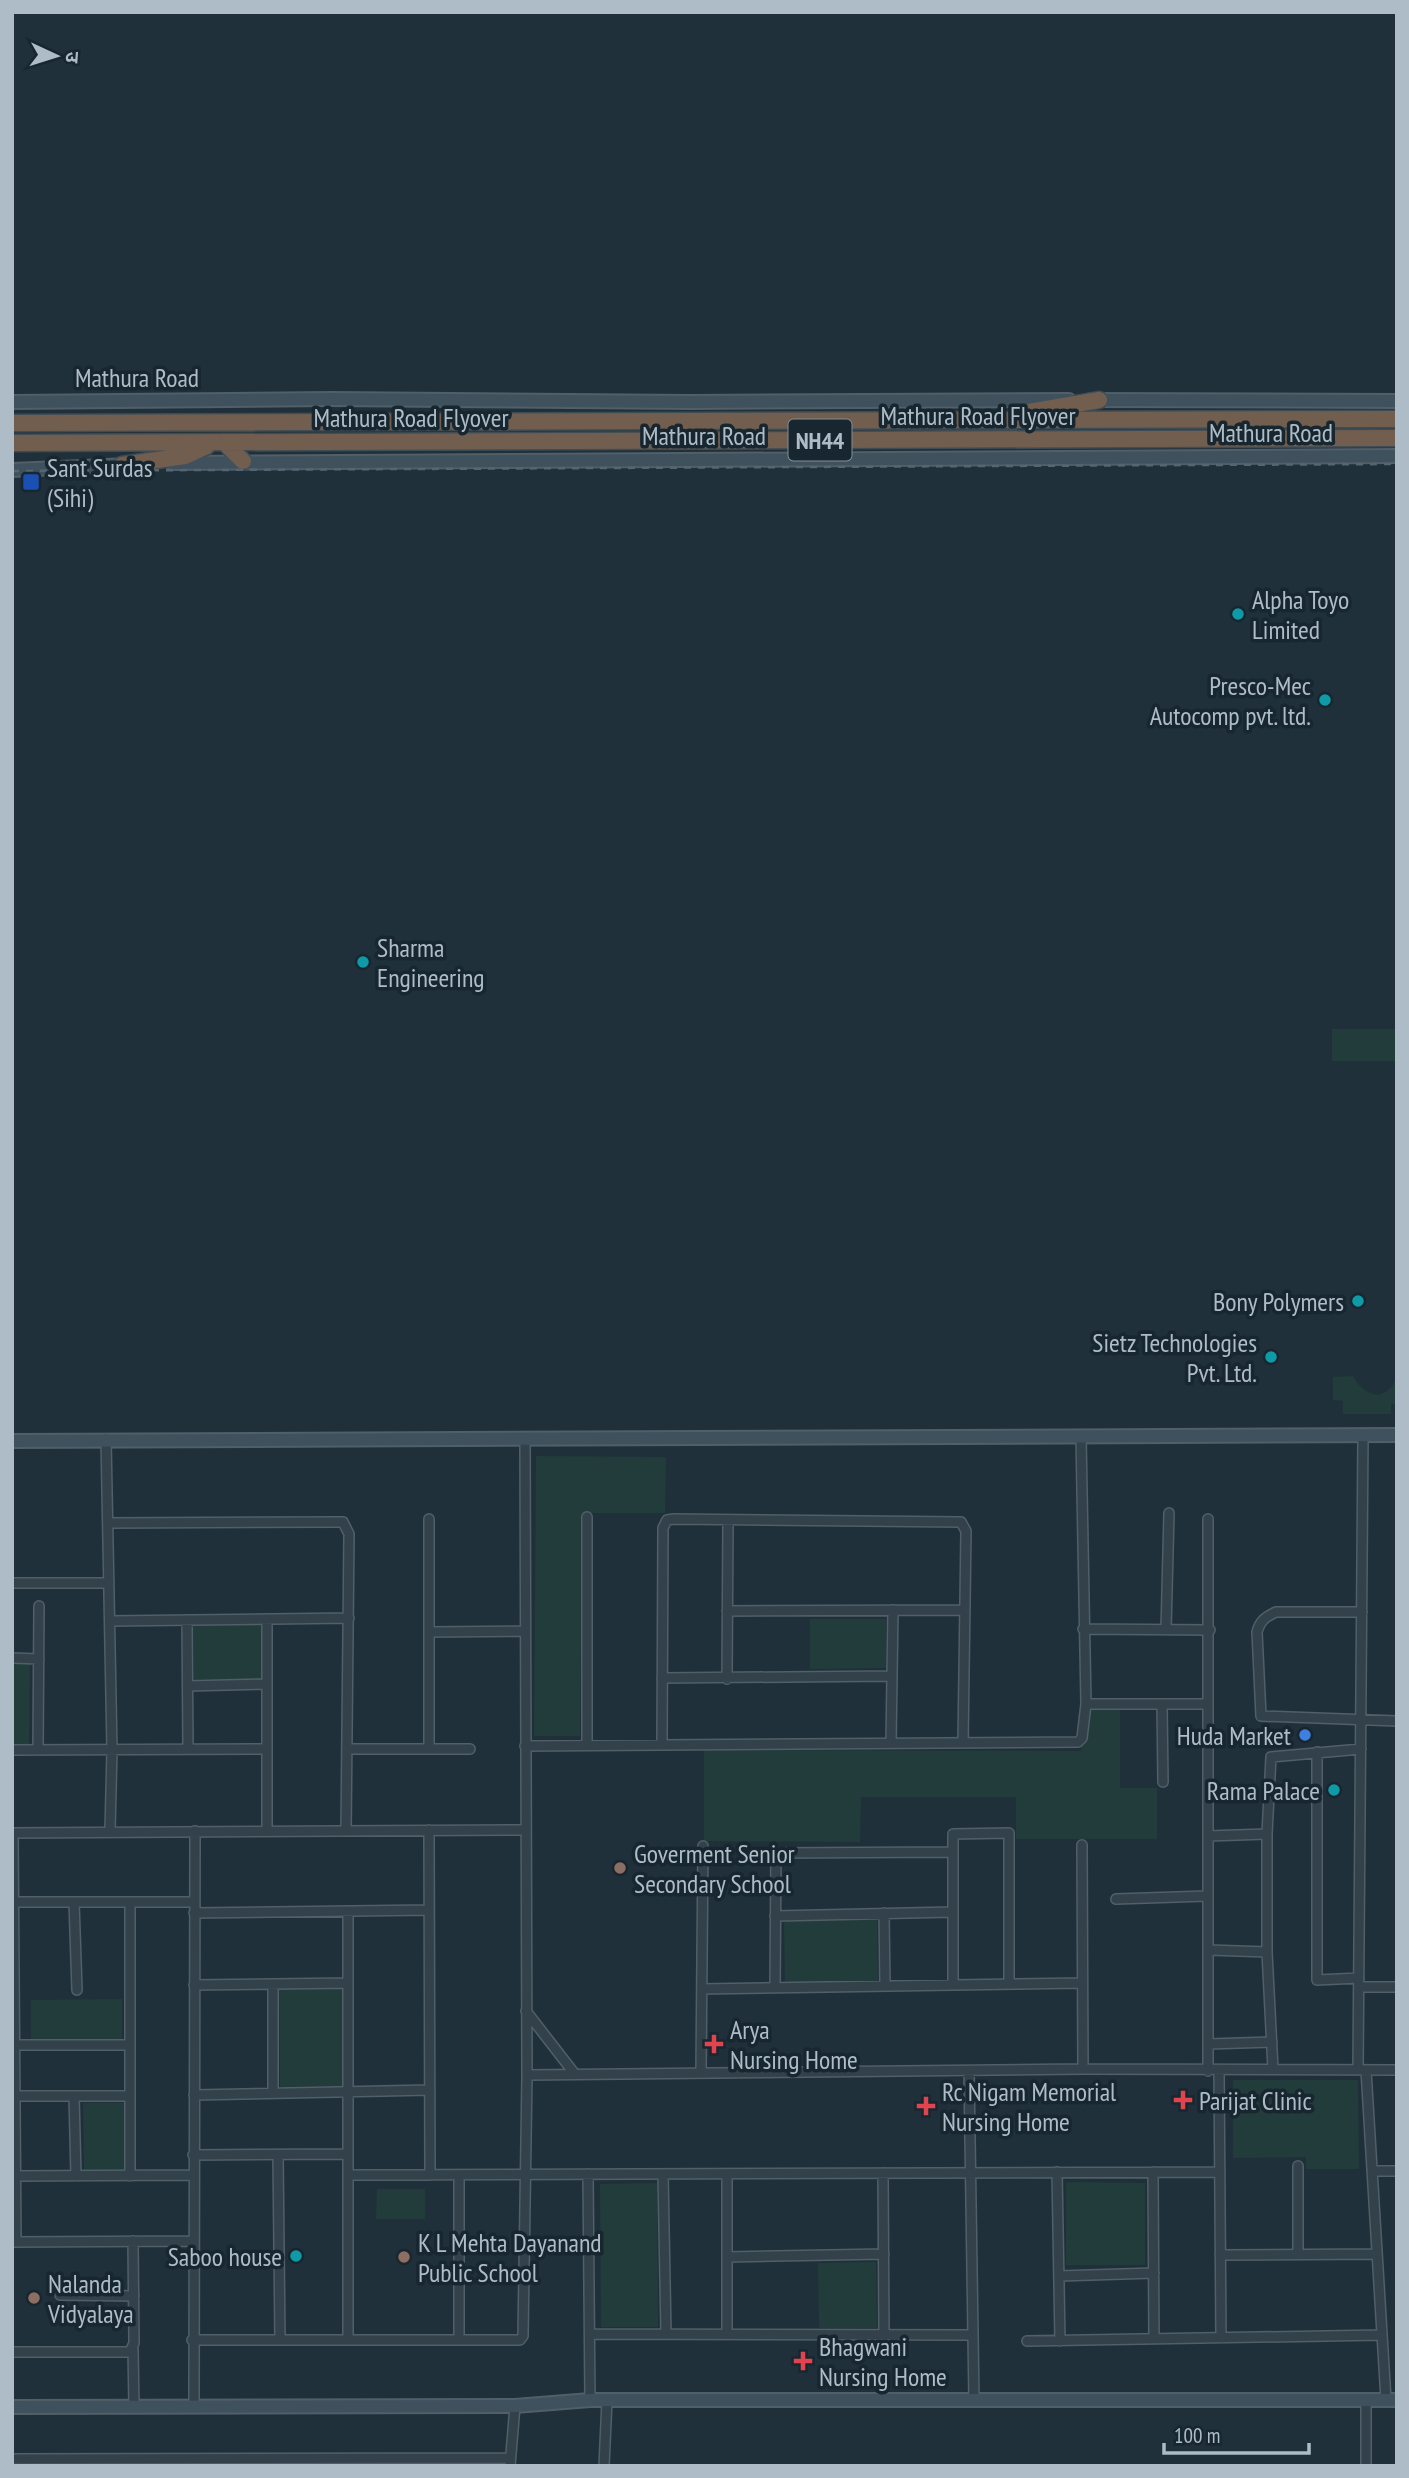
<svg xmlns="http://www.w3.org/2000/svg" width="1409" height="2478" font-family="'PT Sans Narrow','Noto Sans Devanagari',sans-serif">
<rect width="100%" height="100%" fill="#1f303b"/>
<path fill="#213c3a" d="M 1332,1029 L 1397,1029 L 1397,1061 L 1332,1061 Z
M 1353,1376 C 1365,1398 1386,1403 1397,1377 L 1397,1404 L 1391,1404 L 1391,1414 L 1343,1414 L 1343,1401 L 1333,1400 L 1333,1377 Z
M 536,1456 L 666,1457 L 665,1513 L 582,1513 L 580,1736 L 534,1736 Z
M 810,1619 L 886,1619 L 886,1668 L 810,1669 Z
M 262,1623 L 263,1679 L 194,1680 L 193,1624 Z
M 12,1662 L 30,1662 L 29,1745 L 12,1745 Z
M 1082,1709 L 1120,1710 L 1120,1788 L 1157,1788 L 1157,1839 L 1016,1839 L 1016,1797 L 861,1797 L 860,1842 L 704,1841 L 704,1750 L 1081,1751 Z
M 877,1919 L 878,1981 L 785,1984 L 784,1921 Z
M 342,1988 L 343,2086 L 280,2087 L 279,1989 Z
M 122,1999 L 122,2039 L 31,2039 L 31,2000 Z
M 1233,2080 L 1358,2080 L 1359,2169 L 1306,2169 L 1306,2157 L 1233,2158 Z
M 83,2103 L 124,2103 L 124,2170 L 84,2170 Z
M 1066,2182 L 1145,2183 L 1145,2265 L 1066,2265 Z
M 657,2183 L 658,2327 L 601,2327 L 600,2184 Z
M 377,2189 L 425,2189 L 425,2219 L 376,2219 Z
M 876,2262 L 877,2328 L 819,2328 L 818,2263 Z"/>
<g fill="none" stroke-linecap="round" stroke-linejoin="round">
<g stroke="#505f68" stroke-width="12">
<path id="street" d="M 106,1439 L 112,1750 L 110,1831
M 429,1519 L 429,1749
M 108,1523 L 337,1522 L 343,1522 L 349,1534 L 346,1831
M 12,1583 L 109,1583
M 727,1611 L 964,1610
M 1362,1612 L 1276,1612 C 1265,1617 1260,1621 1257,1632 L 1261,1716 L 1397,1721
M 267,1619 L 267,1831
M 187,1620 L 188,1749
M 110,1621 L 349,1618
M 1083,1629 L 1210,1630
M 1166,1630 L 1169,1513
M 429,1632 L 525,1631
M 12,1658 L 39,1659
M 662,1678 L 892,1676
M 727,1679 L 728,1520
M 188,1686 L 267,1684
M 1086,1704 L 1208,1704
M 1162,1704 L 1163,1782
M 891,1743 L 893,1610
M 587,1745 L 587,1517
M 662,1745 L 663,1528 L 667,1520 L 674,1519 L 961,1522 L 966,1531 L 963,1743
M 525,1746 L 1078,1742 L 1082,1738 L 1086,1704 L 1081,1437
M 347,1749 L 470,1749
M 12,1750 L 267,1749
M 38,1750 L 39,1606
M 1317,1752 L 1317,1980 L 1359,1978
M 429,1830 L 430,2175
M 12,1833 L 524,1830
M 13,1833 L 16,2242
M 1208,1836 L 1267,1834
M 1082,1845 L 1083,2069
M 1116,1899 L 1207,1896
M 14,1902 L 194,1902
M 74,1902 L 77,1990
M 130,1902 L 130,2176
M 348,1912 L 348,2340
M 194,1913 L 429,1910
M 884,1913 L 885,1986
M 775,1916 L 953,1912
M 1209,1950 L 1267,1952 L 1267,1834 L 1271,1757 L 1361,1749
M 1267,1952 L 1273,2069
M 194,1985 L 348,1983
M 953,1985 L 953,1834 L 1009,1833 L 1009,1984
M 1359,1987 L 1397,1987
M 775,1988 L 776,1853 L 953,1852
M 702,1989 L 1082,1983
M 526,2011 L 574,2073
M 1208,2044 L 1272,2042
M 15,2045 L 130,2045
M 1358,2070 L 1363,1436
M 1366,2070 L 1386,2400
M 1208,2071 L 1208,1519
M 1219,2071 L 1221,2338
M 969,2072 L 974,2400
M 701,2073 L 703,1846
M 527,2075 L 1083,2069 L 1397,2070
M 273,2093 L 273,1984
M 194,2095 L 430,2090
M 15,2096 L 130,2096
M 74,2096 L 76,2176
M 193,2155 L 348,2154
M 278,2155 L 280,2340
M 1298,2166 L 1298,2254
M 1373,2171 L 1397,2171
M 1057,2172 L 1060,2341
M 1153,2172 L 1154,2339
M 883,2173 L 884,2335
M 588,2174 L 590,2400
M 663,2174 L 666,2334
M 348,2175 L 1220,2172
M 459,2175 L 459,2340
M 15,2176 L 193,2175
M 12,2242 L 193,2241
M 1220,2255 L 1377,2254
M 727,2257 L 884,2254
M 1059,2276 L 1154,2273
M 60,2295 L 134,2296
M 590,2334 L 973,2335
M 727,2334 L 727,2174
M 192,2340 L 520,2340 L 523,2336 L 527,2075 L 525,1438
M 1027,2341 L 1382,2335
M 133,2349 L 134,2407
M 12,2352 L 130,2352 L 134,2343 L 133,2241
M 1366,2399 L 1366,2466
M 194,2407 L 195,1831
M 12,2459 L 510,2458
M 510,2466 L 515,2406
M 604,2466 L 607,2400"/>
</g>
<g stroke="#505f68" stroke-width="16">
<path id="secondary" d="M 1091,400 L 1397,401
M 12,402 L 331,399 L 690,402 L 1069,400
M 172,463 L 1397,456
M 12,470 L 129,465
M 12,1441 L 1397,1435
M 12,2407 L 515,2406 L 590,2400 L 1397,2400"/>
</g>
<g stroke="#3d4c55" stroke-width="19">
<path id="highway" d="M 1023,413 L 1099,400
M 12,423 L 1397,419
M 224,442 L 243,461
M 12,443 L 1397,438
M 122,465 L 185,456 L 207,446"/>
</g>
<use href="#street" stroke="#33414b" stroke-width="9"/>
<use href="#secondary" stroke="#40515e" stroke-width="12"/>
<use href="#highway" stroke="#725e4f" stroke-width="16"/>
<path stroke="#546672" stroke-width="2.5" stroke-dasharray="7 7" stroke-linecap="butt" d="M 12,471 L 1397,464"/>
</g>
<rect fill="#1a4fb4" stroke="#18262f" stroke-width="2.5" x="22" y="473" width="18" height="18" rx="3.5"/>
<g fill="#0f9aa8" stroke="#18262f" stroke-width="2.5">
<circle cx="1238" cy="614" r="7"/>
<circle cx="1325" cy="700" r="7"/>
<circle cx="363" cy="962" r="7"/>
<circle cx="1358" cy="1301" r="7"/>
<circle cx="1271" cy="1357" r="7"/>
<circle cx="1334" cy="1790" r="7"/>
<circle cx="296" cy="2256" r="7"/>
</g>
<circle fill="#3f7fe0" stroke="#18262f" stroke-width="2.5" cx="1305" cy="1735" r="7"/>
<g fill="#8d6e63" stroke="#18262f" stroke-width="2.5">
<circle cx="620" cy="1868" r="7"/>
<circle cx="404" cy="2257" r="7"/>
<circle cx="34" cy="2298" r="7"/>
</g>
<g fill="#e0444e" stroke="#18262f" stroke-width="2.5">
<path d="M710.5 2033.5h7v7h7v7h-7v7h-7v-7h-7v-7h7z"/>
<path d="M1179.5 2089.5h7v7h7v7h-7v7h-7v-7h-7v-7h7z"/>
<path d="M922.5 2095.5h7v7h7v7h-7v7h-7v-7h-7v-7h7z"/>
<path d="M799.5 2350.5h7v7h7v7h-7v7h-7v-7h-7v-7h7z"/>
</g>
<g text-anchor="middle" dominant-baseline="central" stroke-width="7" stroke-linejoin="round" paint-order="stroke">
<rect fill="#18262f" stroke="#808f99" stroke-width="2" x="788.5" y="419.5" width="63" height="41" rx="5"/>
<g font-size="24" font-weight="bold" fill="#adbcc7">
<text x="820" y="440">NH44</text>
</g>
<g font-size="26" fill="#adbcc7" stroke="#18262f">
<text x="137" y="377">Mathura Road</text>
<text x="978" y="415">Mathura Road Flyover</text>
<text x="411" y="417">Mathura Road Flyover</text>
<text x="1271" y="432">Mathura Road</text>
<text x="704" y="435">Mathura Road</text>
</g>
<g font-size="26" fill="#adbcc7" stroke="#18262f" text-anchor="start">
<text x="47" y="467">Sant Surdas<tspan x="47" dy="30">(Sihi)</tspan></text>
<text x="1252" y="599">Alpha Toyo<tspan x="1252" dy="30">Limited</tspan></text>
<text x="1311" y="685" text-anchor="end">Presco-Mec<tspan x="1311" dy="30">Autocomp pvt. ltd.</tspan></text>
<text x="377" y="947">Sharma<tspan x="377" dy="30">Engineering</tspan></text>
<text x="1344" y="1301" text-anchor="end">Bony Polymers</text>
<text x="1257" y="1342" text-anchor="end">Sietz Technologies<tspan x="1257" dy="30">Pvt. Ltd.</tspan></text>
<text x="1291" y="1735" text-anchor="end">Huda Market</text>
<text x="1320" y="1790" text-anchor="end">Rama Palace</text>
<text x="634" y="1853">Goverment Senior<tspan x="634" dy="30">Secondary School</tspan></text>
<text x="730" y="2029">Arya<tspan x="730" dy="30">Nursing Home</tspan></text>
<text x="942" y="2091">Rc Nigam Memorial<tspan x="942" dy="30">Nursing Home</tspan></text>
<text x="1199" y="2100">Parijat Clinic</text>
<text x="418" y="2242">K L Mehta Dayanand<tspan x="418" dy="30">Public School</tspan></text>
<text x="282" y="2256" text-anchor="end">Saboo house</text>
<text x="48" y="2283">Nalanda<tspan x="48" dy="30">Vidyalaya</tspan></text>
<text x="819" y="2346">Bhagwani<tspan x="819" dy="30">Nursing Home</tspan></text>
</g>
</g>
<rect width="1409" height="2478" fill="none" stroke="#adbcc7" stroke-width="28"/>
<g transform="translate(56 56) rotate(94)" stroke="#18262f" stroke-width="5" paint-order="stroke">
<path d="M0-5L12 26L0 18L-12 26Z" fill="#adbcc7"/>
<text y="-10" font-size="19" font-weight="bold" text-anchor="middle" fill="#adbcc7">उ</text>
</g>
<path d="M1164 2443v10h145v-10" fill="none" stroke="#adbcc7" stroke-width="3.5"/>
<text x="1174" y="2443" font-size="21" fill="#adbcc7" stroke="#18262f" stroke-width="5" paint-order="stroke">100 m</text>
</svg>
